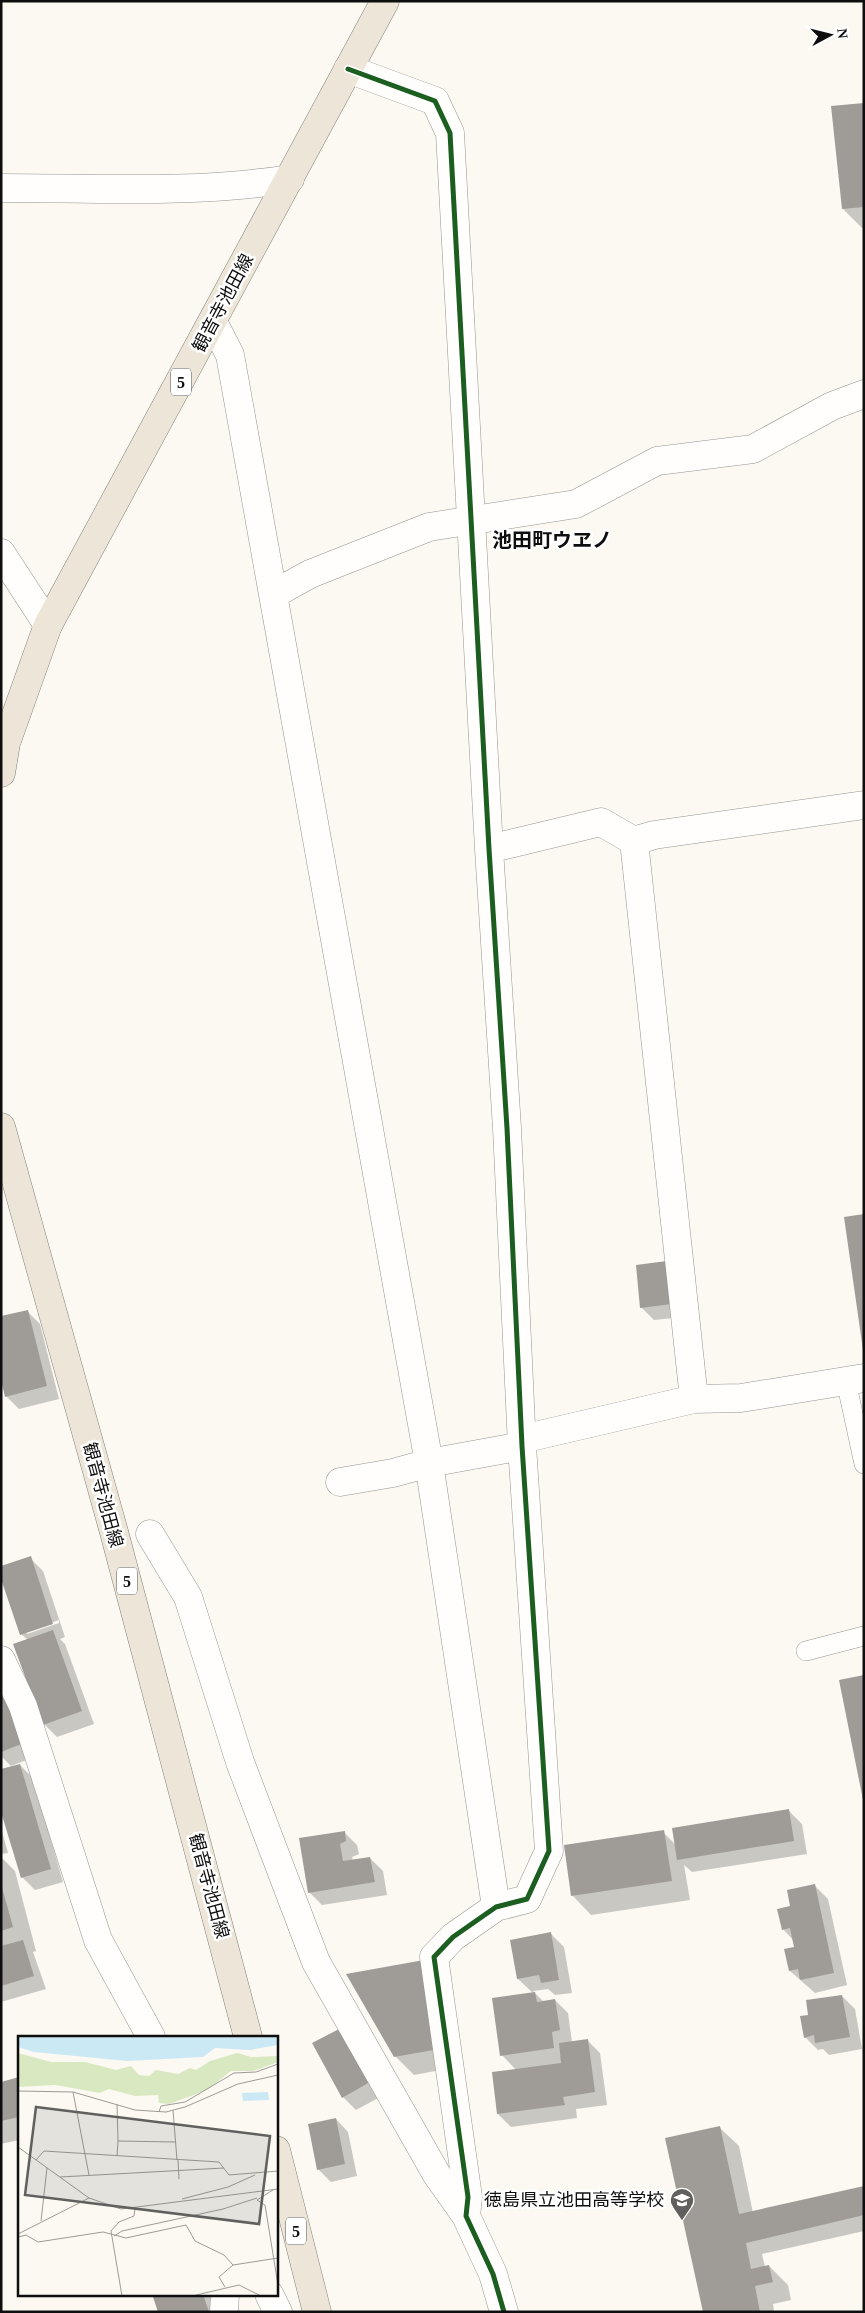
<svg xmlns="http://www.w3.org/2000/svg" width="865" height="2313" font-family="'Times New Roman','Noto Sans JP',serif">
<rect width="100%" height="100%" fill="#fcf9f2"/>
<path fill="#0003" fill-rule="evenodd" d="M 864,105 L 864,227 L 862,228 L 843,209 Z
M 637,1266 L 684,1317 L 654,1320 L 641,1307 Z
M 27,1311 L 40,1324 L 59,1399 L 19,1409 L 6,1396 Z
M 30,1558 L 43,1571 L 65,1637 L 60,1639 L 65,1644 L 94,1724 L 57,1737 L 44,1724 L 28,1640 L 21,1634 ZM 59,1620 L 59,1623 L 27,1634 L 27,1631 Z
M 1,1695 L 37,1756 L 11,1766 L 1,1756 Z
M 20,1765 L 33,1778 L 63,1882 L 35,1890 L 22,1877 Z
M 789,1811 L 802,1824 L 807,1854 L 692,1872 L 684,1865 L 690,1900 L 591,1915 L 573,1896 L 663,1832 L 676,1845 Z
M 1,1828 L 8,1853 L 1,1854 Z
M 344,1832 L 357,1845 L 359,1854 L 352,1857 L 353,1861 L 370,1858 L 383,1871 L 387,1895 L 322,1905 L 309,1892 Z
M 1,1857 L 15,1871 L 36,1951 L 33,1952 L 46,1989 L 1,2002 Z
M 815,1886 L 828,1899 L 847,1985 L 815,1993 L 790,1971 L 795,1948 L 793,1940 L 783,1929 Z
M 551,1934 L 564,1947 L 572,1993 L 555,1995 L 548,1989 L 533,1991 L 544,2002 L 555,2000 L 568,2013 L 572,2042 L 587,2040 L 600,2053 L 607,2105 L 576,2109 L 577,2118 L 511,2127 L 498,2114 L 516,2070 L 502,2055 L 533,1993 L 518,1979 L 512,1941 Z
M 348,1975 L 457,2067 L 414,2075 L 395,2056 Z
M 842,1996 L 855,2009 L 862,2049 L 829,2055 L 823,2049 L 818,2050 L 805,2037 L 810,2016 Z
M 341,2029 L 382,2096 L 356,2110 L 343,2097 Z
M 19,2079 L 19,2140 L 1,2144 L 1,2083 Z
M 336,2119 L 348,2132 L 357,2176 L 331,2182 L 318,2169 Z
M 720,2128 L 739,2146 L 753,2213 L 864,2187 L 864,2231 L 762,2254 L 765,2267 L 769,2266 L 788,2285 L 791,2300 L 773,2304 L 774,2312 L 704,2312 Z
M 153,2294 L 211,2294 L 217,2312 L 159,2312 Z"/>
<path fill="#9f9c98" d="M 864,103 L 864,207 L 842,209 L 831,106 Z
M 864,1214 L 864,1350 L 863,1350 L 844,1217 Z
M 667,1261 L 672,1304 L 640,1308 L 636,1265 Z
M 28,1310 L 47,1386 L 5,1397 L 1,1380 L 1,1316 Z
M 31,1556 L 53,1624 L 20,1635 L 1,1579 L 1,1566 Z
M 53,1630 L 82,1711 L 43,1725 L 13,1644 Z
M 864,1675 L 864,1800 L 863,1800 L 839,1680 Z
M 6,1692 L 24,1743 L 1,1752 L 1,1694 Z
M 20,1764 L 51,1869 L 21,1878 L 1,1812 L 1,1769 Z
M 789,1809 L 794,1841 L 677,1860 L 672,1828 Z
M 664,1830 L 672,1881 L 571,1896 L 564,1845 Z
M 345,1831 L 346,1841 L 340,1844 L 343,1861 L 370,1857 L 375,1882 L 308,1893 L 299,1838 Z
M 1,1884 L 13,1927 L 1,1931 Z
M 815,1884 L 834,1973 L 800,1980 L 798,1969 L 789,1971 L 784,1949 L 794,1947 L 790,1928 L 782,1930 L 777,1909 L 790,1906 L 787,1890 Z
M 551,1932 L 559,1980 L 541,1983 L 539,1975 L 517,1979 L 510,1940 Z
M 23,1940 L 34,1976 L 1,1986 L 1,1946 Z
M 424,1960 L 439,2049 L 394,2057 L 346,1974 Z
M 535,1992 L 537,2002 L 555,1999 L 560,2030 L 552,2032 L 554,2048 L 500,2056 L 492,1998 Z
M 842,1995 L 850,2037 L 815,2043 L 814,2035 L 804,2038 L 800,2016 L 808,2015 L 806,2000 Z
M 341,2028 L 370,2082 L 342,2098 L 312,2043 Z
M 588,2039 L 595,2092 L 563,2097 L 565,2105 L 497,2114 L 492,2072 L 561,2063 L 559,2043 Z
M 19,2077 L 19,2117 L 1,2121 L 1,2082 Z
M 336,2118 L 345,2164 L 317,2170 L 308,2124 Z
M 720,2126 L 739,2214 L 864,2186 L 864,2215 L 746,2243 L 751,2269 L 769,2265 L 773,2282 L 755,2286 L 760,2312 L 703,2312 L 665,2138 Z
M 152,2294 L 203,2294 L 209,2312 L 158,2312 Z"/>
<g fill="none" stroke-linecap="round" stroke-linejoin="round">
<g stroke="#959491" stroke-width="20">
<path id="lane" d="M 846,1381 L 864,1464
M 806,1651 L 864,1636"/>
</g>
<g stroke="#959491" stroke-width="29">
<path id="street" d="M 348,69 L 435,101 L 450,133 L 489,849 L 507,1128 L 522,1446 L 549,1851 L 527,1899 L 496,1907 L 453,1937 L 434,1957 L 468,2197 L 466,2216 L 493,2274 L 504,2312
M 1,188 C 97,188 195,194 290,179
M 213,322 L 230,355 L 429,1463 L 496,1907
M 1,553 L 48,625
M 274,594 L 310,574 L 429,527 L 576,504 L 657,461 L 753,449 L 832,406 L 864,394
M 634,841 L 654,835 L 864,805
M 489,849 L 601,822 L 634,841 L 694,1399
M 522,1439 L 694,1399 L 741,1398 L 864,1378
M 340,1482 L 393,1473 L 429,1463 L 522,1446
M 150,1534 L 188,1597 L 240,1762 L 316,1962 L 437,2175 L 466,2216
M 1,1660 L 23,1706 L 98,1940 L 151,2037
M 269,2294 L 278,2312
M 224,2312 L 225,2294"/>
</g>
<g stroke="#82817e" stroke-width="29">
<path id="primary" d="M 1,773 L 6,743 L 48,625 L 385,1
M 1,1127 L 114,1532 L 248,2037
M 276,2150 L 317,2312"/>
</g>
<use href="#lane" stroke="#fffefd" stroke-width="19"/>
<use href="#street" stroke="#fffefd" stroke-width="28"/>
<use href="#primary" stroke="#ede6d8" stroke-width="28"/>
<g stroke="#fff" stroke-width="8">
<path id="cycleway" d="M 348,69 L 435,101 L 450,133 L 489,849 L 507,1128 L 522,1446 L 549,1851 L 527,1899 L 496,1907 L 453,1937 L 434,1957 L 468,2197 L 466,2216 L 493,2274 L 504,2312"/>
</g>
<use href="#cycleway" stroke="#1b5e20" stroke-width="5"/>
</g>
<defs>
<g id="school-pin" transform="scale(1.25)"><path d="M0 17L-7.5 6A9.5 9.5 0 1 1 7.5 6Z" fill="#61605e" stroke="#fff"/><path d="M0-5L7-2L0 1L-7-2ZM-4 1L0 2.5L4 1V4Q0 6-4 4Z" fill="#fff"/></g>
</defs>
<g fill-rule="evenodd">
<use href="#school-pin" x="682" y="2200"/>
</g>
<g text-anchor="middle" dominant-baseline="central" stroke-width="5" stroke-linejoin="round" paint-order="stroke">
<g fill="#fff" stroke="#565656" stroke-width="1">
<rect x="171" y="368.5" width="20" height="27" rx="4"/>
<rect x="117" y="1567.5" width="20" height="27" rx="4"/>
<rect x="286" y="2217.5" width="20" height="27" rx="4"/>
</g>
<g font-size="16" font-weight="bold" fill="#0e0e0e">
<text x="181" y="382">5</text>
<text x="127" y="1581">5</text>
<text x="296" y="2231">5</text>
</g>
<g font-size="18" fill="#0e0e0e" stroke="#fff">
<text transform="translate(223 303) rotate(-62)">観音寺池田線</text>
<text transform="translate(103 1495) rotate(75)">観音寺池田線</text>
<text transform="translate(209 1886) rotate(75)">観音寺池田線</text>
</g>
<g font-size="18" fill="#0e0e0e" stroke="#fff" text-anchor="end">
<text x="664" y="2200">徳島県立池田高等学校</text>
</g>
<g font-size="20" font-weight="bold" fill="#0e0e0e" stroke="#fff">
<text x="552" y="540">池田町ウヱノ</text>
</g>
</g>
<g transform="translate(18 2036)">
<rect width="260" height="260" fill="#fcf9f2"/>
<path d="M 0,17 L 33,26 L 67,26 L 98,34 L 113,30 L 121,39 L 131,40 L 138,34 L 160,38 L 172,32 L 178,34 L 192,25 L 219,17 L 233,21 L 260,20 L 260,26 L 235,35 L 213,35 L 189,54 L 151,68 L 141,67 L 140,59 L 117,60 L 91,53 L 82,57 L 37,49 L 0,51 Z" fill="#d8e8c0"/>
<path d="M 0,0 L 260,0 L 260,9 L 232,14 L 197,12 L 185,21 L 109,25 L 16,16 L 0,11 ZM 250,56 L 251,64 L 225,65 L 224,57 Z" fill="#cae9f5"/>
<path fill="none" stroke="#9d9b97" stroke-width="1" d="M 0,55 L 55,56 L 117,74 L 148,76 L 167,71 L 220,48 L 260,39M 55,56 L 71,139M 99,68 L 100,105M 155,74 L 159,124M 141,76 L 143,70 L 167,66 L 216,37 L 238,36 L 260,28M 0,111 L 71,162 L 103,173 L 260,153M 99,120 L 100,105 L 157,106M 18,124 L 26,115 L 201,126 L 211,139 L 260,135M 160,124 L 161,143M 42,141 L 206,132M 255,154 L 239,164 L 247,169 L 260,249M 164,163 L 210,151 L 237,139M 23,185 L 29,132M 0,198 L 71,162M 96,200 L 104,195 L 205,173 L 239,162M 0,201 L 8,199 L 20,206 L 85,196 L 108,202 L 168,189 L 177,205 L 206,219 L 215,229M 207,251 L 201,241 L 215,229 L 260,222M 104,260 L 93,195 L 101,186 L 116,180 L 117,173M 174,260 L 221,249 L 243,260"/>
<path fill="#61605e" fill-opacity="0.15" stroke="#61605e" stroke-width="2.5" d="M 18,71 L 252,100 L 241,188 L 7,159 Z"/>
<rect width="260" height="260" fill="none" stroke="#0e0e0e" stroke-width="2.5"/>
</g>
<rect width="865" height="2313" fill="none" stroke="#0e0e0e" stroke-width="5"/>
<g transform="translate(830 35) rotate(83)" stroke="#ffffff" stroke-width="4" paint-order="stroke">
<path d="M0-4L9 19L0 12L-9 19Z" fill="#0e0e0e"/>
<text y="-8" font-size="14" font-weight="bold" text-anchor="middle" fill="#0e0e0e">N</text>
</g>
</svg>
